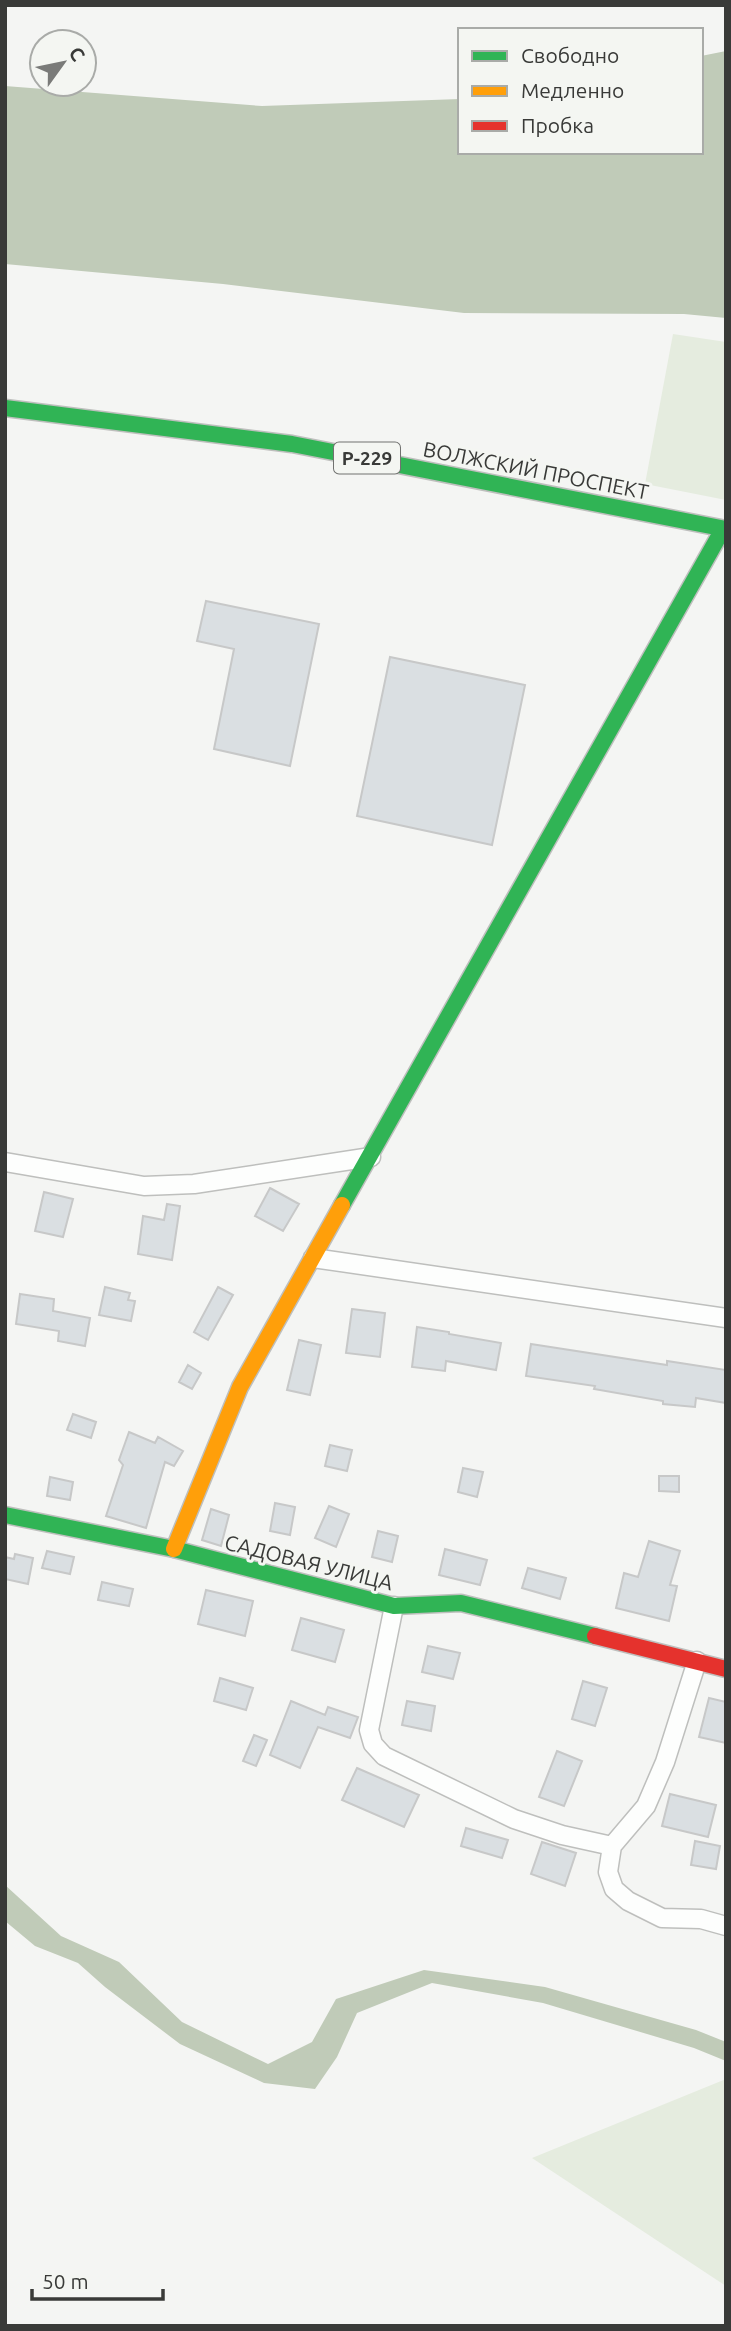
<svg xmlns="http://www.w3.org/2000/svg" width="731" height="2331" font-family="Ubuntu,sans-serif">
<rect width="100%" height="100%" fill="#f4f5f3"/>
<path fill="#e5ecdf" d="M 673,334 L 726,342 L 726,500 L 645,484 Z
M 726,2079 L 726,2286 L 532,2158 Z"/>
<path fill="#c0cbb8" d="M 726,51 L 726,318 L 684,314 L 464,313 L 223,284 L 5,264 L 5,86 L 262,106 L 460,99 L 460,152 L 701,152 L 701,56 Z
M 5,1885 L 61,1936 L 119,1962 L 182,2022 L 268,2064 L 312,2042 L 336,1999 L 424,1970 L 545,1987 L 696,2030 L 726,2042 L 726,2061 L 694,2048 L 543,2003 L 432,1983 L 357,2013 L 337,2057 L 315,2089 L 264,2083 L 180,2044 L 105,1987 L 78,1963 L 35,1946 L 5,1921 Z"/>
<path fill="#dadfe2" stroke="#c7c8c8" stroke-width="2" d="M 206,601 L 319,624 L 290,766 L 214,749 L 234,649 L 197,641 Z
M 390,657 L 525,685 L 492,845 L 357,816 Z
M 270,1188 L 299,1204 L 283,1231 L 255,1216 Z
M 44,1192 L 73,1199 L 63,1237 L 35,1231 Z
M 167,1204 L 180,1206 L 172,1260 L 138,1254 L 143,1216 L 164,1220 Z
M 105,1287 L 130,1293 L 128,1300 L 135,1301 L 131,1321 L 99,1315 Z
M 218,1287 L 233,1295 L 208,1340 L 194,1332 Z
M 20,1294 L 54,1299 L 53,1311 L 90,1318 L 85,1346 L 58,1341 L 59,1331 L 16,1324 Z
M 352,1309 L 385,1313 L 380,1357 L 346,1353 Z
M 417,1327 L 449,1332 L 449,1334 L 501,1343 L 496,1370 L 446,1361 L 445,1371 L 412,1367 Z
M 299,1340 L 321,1345 L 310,1395 L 287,1390 Z
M 531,1344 L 667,1365 L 667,1361 L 726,1370 L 726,1403 L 696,1398 L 695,1407 L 663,1404 L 663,1401 L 594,1389 L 595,1386 L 526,1376 Z
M 188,1365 L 201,1373 L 192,1389 L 179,1382 Z
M 73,1414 L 96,1422 L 91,1438 L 67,1430 Z
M 129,1432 L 155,1443 L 158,1437 L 183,1451 L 174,1466 L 165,1462 L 146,1528 L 106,1516 L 123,1465 L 119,1460 Z
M 330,1445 L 352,1450 L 347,1471 L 325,1466 Z
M 463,1468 L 483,1472 L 477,1497 L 458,1492 Z
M 659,1476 L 679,1476 L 679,1492 L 659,1491 Z
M 50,1477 L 73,1482 L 70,1500 L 47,1496 Z
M 275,1503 L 295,1507 L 290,1535 L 270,1531 Z
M 329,1506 L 349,1514 L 336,1547 L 315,1538 Z
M 211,1509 L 229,1515 L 221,1546 L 202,1540 Z
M 378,1531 L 398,1536 L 392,1562 L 372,1557 Z
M 649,1541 L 680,1551 L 670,1585 L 677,1586 L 669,1621 L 616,1608 L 624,1573 L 638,1577 Z
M 445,1549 L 487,1560 L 480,1585 L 439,1575 Z
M 47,1551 L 74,1557 L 70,1574 L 42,1568 Z
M 15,1554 L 33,1558 L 28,1584 L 5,1579 L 5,1557 L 14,1559 Z
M 528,1568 L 566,1578 L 560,1599 L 522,1588 Z
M 102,1582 L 133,1589 L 129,1606 L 98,1600 Z
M 206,1590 L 253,1601 L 245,1636 L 198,1624 Z
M 301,1618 L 344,1630 L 335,1662 L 292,1650 Z
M 428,1646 L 460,1653 L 453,1679 L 422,1672 Z
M 220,1678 L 253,1688 L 246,1710 L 214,1701 Z
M 583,1681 L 607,1688 L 595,1726 L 572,1719 Z
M 709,1698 L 726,1702 L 726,1743 L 699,1737 Z
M 291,1701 L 325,1715 L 328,1707 L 358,1717 L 350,1738 L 318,1727 L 300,1768 L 270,1755 Z
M 407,1701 L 435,1706 L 431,1731 L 402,1725 Z
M 254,1735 L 267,1740 L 256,1766 L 243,1761 Z
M 557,1751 L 582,1761 L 564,1806 L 539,1797 Z
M 357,1768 L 419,1795 L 404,1827 L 342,1800 Z
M 670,1794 L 716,1805 L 708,1837 L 662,1826 Z
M 466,1828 L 508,1840 L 502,1858 L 461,1846 Z
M 695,1841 L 720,1846 L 716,1869 L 691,1865 Z
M 542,1842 L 576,1853 L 565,1886 L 531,1874 Z"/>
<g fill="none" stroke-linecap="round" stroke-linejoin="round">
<g stroke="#bebfbd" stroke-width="21">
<path id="street" d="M 5,1162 L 144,1186 L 194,1184 L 371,1157
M 313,1258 L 726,1318
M 394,1606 L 369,1730 L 373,1744 L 384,1756 L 514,1819 L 562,1835 L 612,1846
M 697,1661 L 665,1762 L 646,1806 L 612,1846 L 608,1872 L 614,1889 L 628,1901 L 662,1918 L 701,1919 L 726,1926"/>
</g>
<g stroke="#bebfbd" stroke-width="19">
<path id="fast" d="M 5,408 L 292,444 L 726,529
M 342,1205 L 723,529
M 5,1515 L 174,1549 L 394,1606 L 461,1603 L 595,1636"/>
</g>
<g stroke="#bebfbd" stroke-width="19">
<path id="slow" d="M 174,1549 L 240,1387 L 342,1205"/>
</g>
<g stroke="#bebfbd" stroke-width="19">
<path id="jam" d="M 595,1636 L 726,1669"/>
</g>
<use href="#street" stroke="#fdfefd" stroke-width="18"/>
<use href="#fast" stroke="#30b455" stroke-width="16"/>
<use href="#slow" stroke="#ff9f0a" stroke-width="16"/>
<use href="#jam" stroke="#e5322d" stroke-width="16"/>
</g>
<g text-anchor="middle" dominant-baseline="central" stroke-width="6" stroke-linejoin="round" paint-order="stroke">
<rect fill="#f4f6f2" stroke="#717270" stroke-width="2" x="334" y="442.5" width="66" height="31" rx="5"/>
<g font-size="19" font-weight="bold" fill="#393a38">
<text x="367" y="458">Р-229</text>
</g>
<g font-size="21" fill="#393a38" stroke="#f4f6f2">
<text transform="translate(536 470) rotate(11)">ВОЛЖСКИЙ ПРОСПЕКТ</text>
<text transform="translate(309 1562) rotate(14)">САДОВАЯ УЛИЦА</text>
</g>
</g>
<rect width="731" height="2331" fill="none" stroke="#393a38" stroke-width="14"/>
<rect x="458" y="28" width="245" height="126" fill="#f4f6f2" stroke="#a9aba8" stroke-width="2"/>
<rect x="472" y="51" width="35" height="10" fill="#30b455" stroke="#a9aba8" stroke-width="2"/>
<text x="521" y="63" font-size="21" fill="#393a38">Свободно</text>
<rect x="472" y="86" width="35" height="10" fill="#ff9f0a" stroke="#a9aba8" stroke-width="2"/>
<text x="521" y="98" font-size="21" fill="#393a38">Медленно</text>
<rect x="472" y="121" width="35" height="10" fill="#e5322d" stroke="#a9aba8" stroke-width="2"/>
<text x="521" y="133" font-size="21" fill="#393a38">Пробка</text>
<g transform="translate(63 63) rotate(57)"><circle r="33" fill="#f4f6f2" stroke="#a9aba8" stroke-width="2"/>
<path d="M0-5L12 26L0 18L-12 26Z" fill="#7a7b79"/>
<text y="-10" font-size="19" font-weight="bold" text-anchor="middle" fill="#393a38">С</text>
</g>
<path d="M32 2289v10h131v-10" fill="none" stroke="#393a38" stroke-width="3.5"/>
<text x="42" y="2289" font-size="21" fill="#393a38" stroke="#f4f6f2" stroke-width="5" paint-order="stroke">50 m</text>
</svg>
